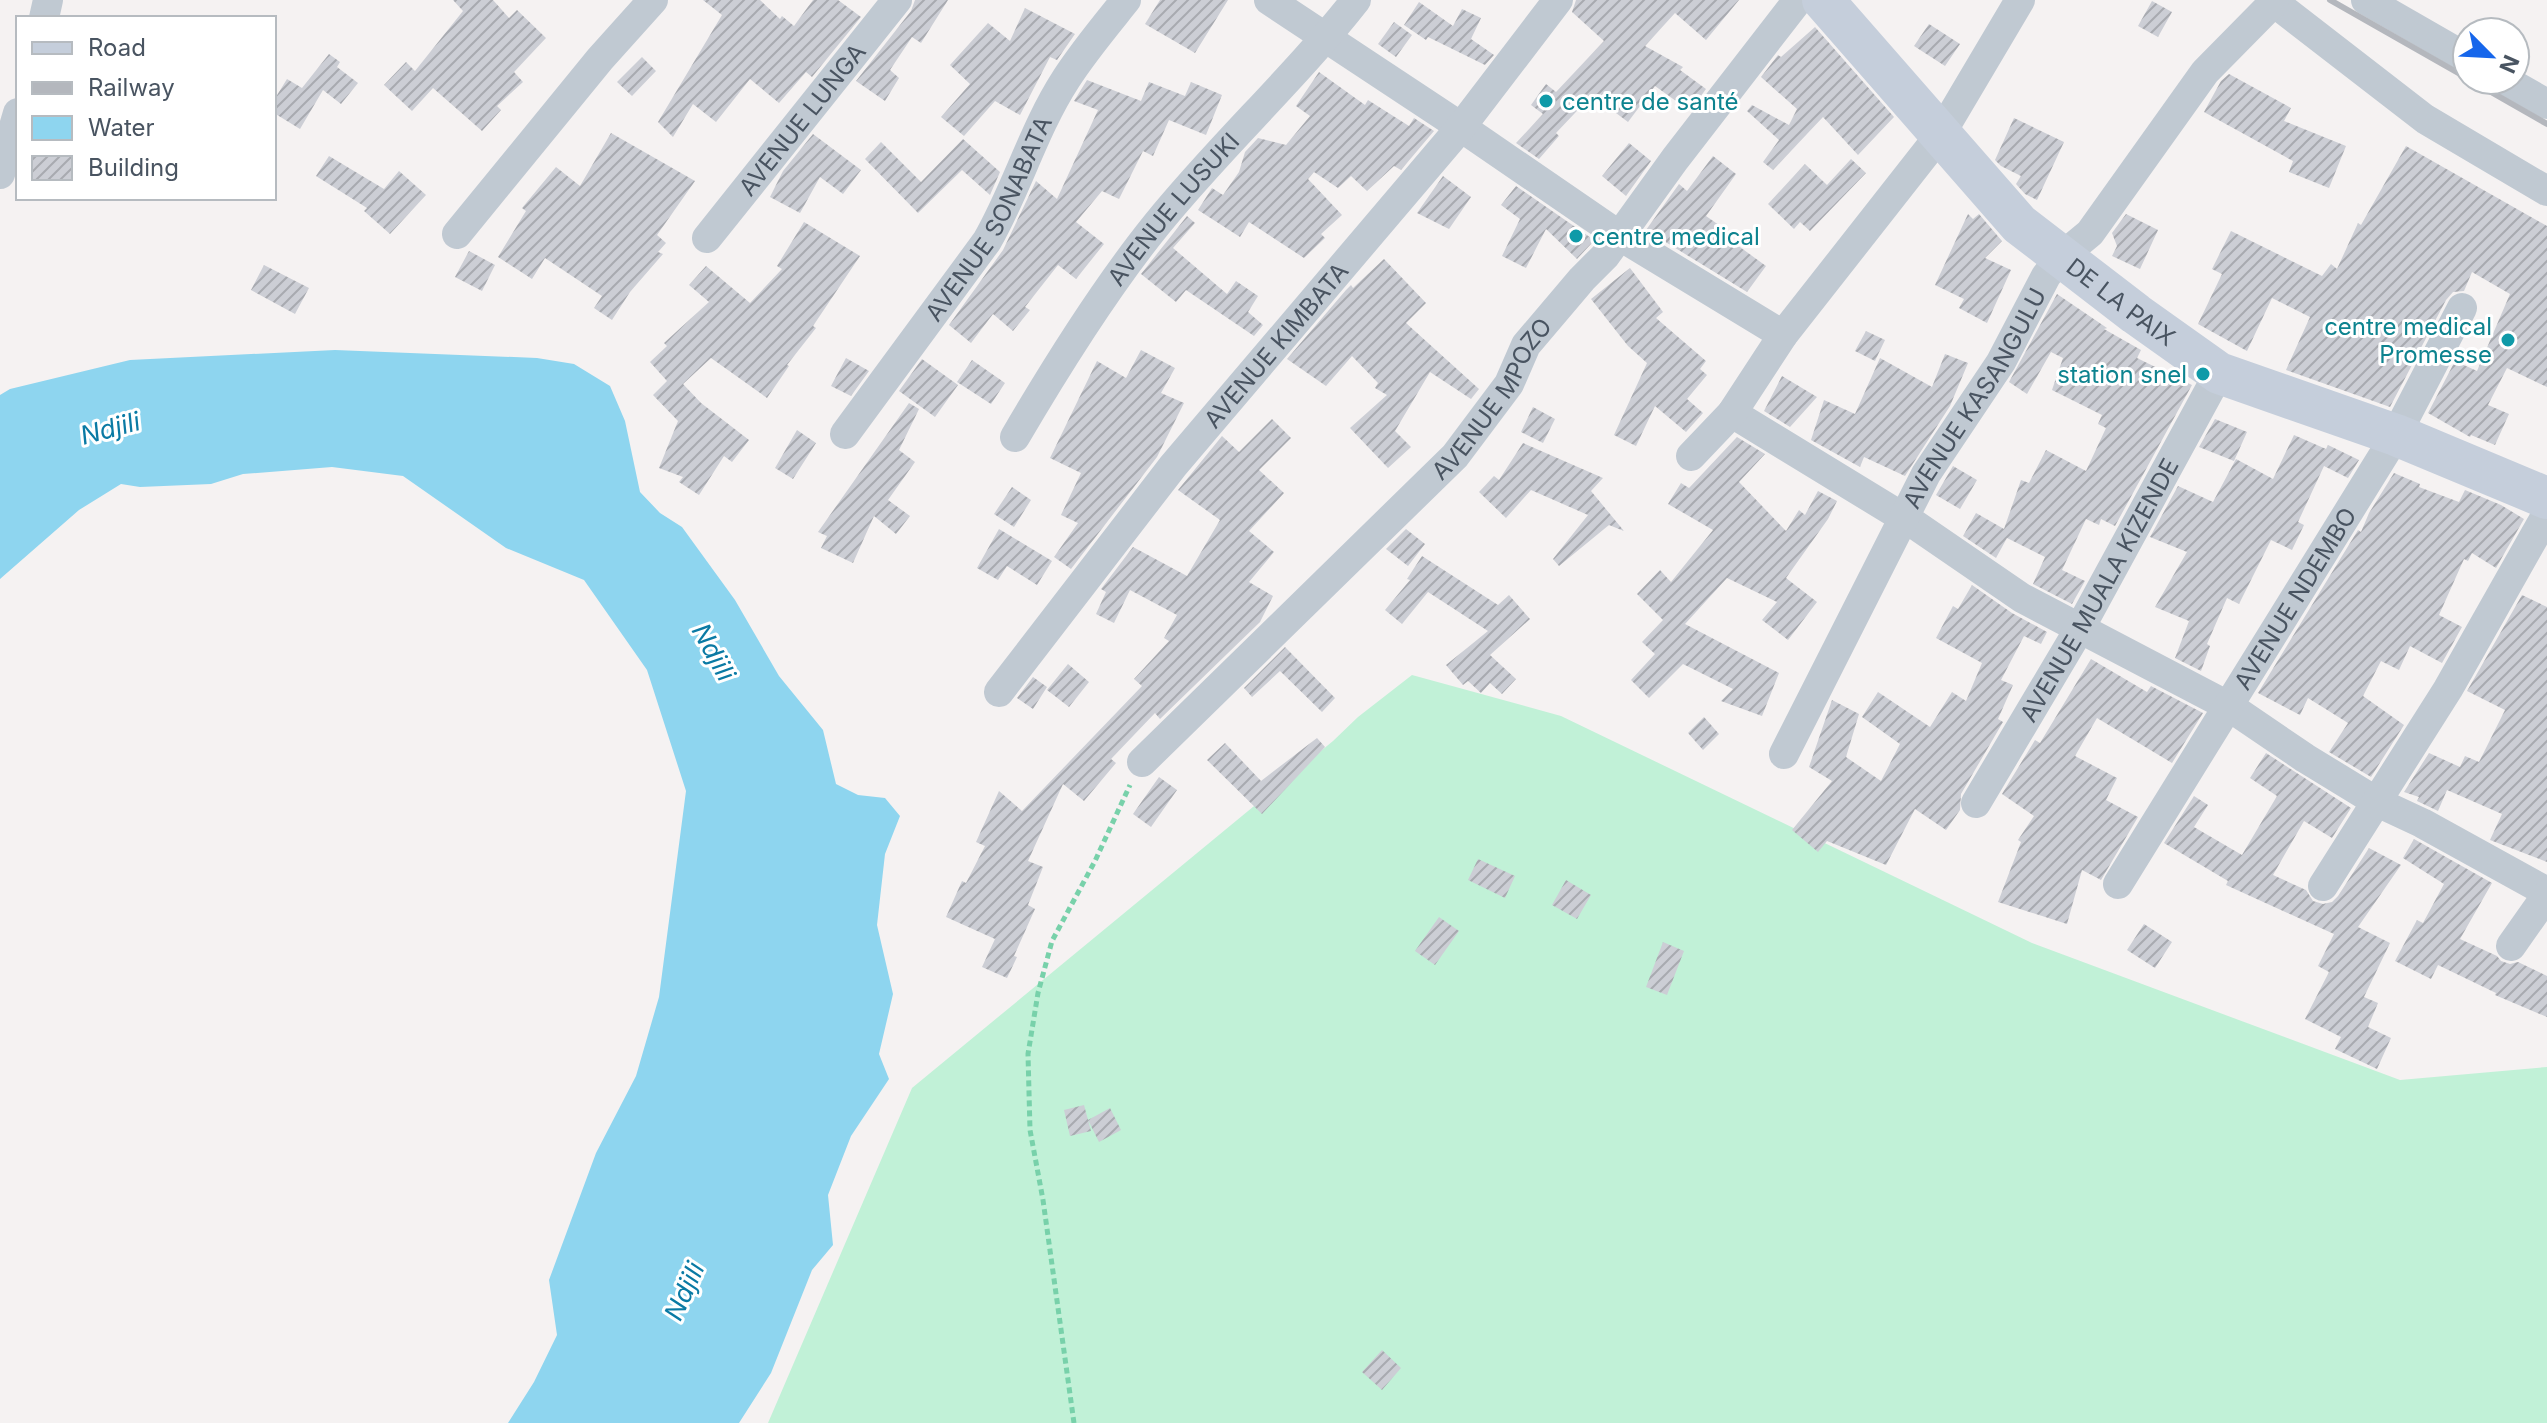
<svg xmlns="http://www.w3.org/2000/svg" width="2547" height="1423" font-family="Inter,sans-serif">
<defs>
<pattern id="building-hatch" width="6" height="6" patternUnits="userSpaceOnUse" patternTransform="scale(2)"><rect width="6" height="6" fill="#ccced5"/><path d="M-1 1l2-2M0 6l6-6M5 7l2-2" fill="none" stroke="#a8aab0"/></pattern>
</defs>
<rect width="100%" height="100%" fill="#f5f2f2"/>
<path fill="#c1f1d7" d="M 1412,675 L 1561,716 L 2032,943 L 2400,1080 L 2547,1067 L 2547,1423 L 768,1423 L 912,1088 L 1333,741 L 1358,717 Z"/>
<path fill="#8ed5ef" d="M 335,350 L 537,358 L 574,364 L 610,386 L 625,421 L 640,492 L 660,513 L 682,527 L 735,600 L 779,676 L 823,730 L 836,784 L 858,795 L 885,798 L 900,816 L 885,854 L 877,925 L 893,994 L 879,1054 L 889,1079 L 851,1136 L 828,1195 L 833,1245 L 812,1270 L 771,1373 L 739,1423 L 508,1423 L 534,1382 L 557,1335 L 549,1280 L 596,1153 L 636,1076 L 659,997 L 686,791 L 647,670 L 584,580 L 506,548 L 403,476 L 332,467 L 243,474 L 211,484 L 140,487 L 121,484 L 79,510 L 0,579 L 0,395 L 10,389 L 130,360 Z"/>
<path fill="url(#building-hatch)" d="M 453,0 L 493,0 L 509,18 L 517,10 L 546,38 L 514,72 L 523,82 L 497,106 L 501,110 L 482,131 L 433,88 L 412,111 L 384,85 L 406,62 L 415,71 L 463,11 Z
M 703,0 L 760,0 L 780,19 L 782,16 L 794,26 L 813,0 L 838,0 L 861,17 L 812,77 L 806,72 L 779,103 L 750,79 L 716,122 L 693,104 L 673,137 L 658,122 L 722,15 Z
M 915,0 L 948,0 L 921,43 L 912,37 L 890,70 L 899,78 L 885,101 L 856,81 L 911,11 Z
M 1160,0 L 1228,0 L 1195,53 L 1145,24 Z
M 1576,0 L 1739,0 L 1706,40 L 1675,13 L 1645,46 L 1683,67 L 1680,70 L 1706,89 L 1690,111 L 1655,86 L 1628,122 L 1592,95 L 1556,133 L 1559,136 L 1539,159 L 1516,143 L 1543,114 L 1531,105 L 1546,84 L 1556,92 L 1604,41 L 1572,12 Z
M 2152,1 L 2172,12 L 2158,37 L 2138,26 Z
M 1419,2 L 1453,26 L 1462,9 L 1481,18 L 1471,39 L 1494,55 L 1485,65 L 1428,37 L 1426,40 L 1404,25 Z
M 1025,8 L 1075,34 L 1057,60 L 1050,57 L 1020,115 L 995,101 L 964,136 L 941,117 L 970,84 L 950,65 L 988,23 L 1010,41 Z
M 1394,22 L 1412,35 L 1396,57 L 1378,44 Z
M 1929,24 L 1960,44 L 1945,66 L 1914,46 Z
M 1815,27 L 1894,117 L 1858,155 L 1823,117 L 1773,170 L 1763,162 L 1779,140 L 1747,111 L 1752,105 L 1789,125 L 1797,109 L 1761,77 L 1778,55 L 1781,57 Z
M 329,54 L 340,62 L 337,67 L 358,83 L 341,104 L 323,90 L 300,129 L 274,113 L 274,100 L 287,79 L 302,88 Z
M 642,57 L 656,71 L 632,96 L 617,82 Z
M 1319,72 L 1365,105 L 1368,100 L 1409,126 L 1414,118 L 1434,131 L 1401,170 L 1394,166 L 1367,191 L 1351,176 L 1338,188 L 1314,172 L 1308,179 L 1342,215 L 1321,234 L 1325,238 L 1304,258 L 1249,222 L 1240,237 L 1198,210 L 1212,188 L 1223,195 L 1239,172 L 1245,152 L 1258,138 L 1286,145 L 1310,116 L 1296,106 Z
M 2229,74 L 2291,108 L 2284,121 L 2346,146 L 2329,188 L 2289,172 L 2293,161 L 2204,112 L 2221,81 Z
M 1087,80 L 1141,101 L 1149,82 L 1185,96 L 1191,82 L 1222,95 L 1206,135 L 1169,120 L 1153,156 L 1143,151 L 1119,199 L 1102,191 L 1076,222 L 1104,244 L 1076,279 L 1058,265 L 1025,307 L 1030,310 L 1013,331 L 993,314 L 971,343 L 949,325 L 1003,250 L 1036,181 L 1057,199 L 1098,110 L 1074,101 Z
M 2014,118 L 2064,142 L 2037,200 L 2025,194 L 2016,184 L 2021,176 L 2001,166 L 1995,160 Z
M 611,133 L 695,181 L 657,235 L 666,243 L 658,252 L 663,254 L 630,292 L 612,320 L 594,308 L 602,296 L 545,258 L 532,279 L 498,257 L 526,211 L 522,208 L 556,167 L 580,186 Z
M 813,134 L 861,170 L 843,194 L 820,177 L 800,213 L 770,197 L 783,171 Z
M 963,139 L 1000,172 L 990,195 L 962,170 L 918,213 L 865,159 L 881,142 L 921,182 Z
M 1629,143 L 1651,161 L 1626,196 L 1602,176 Z
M 2406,146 L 2547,226 L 2547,387 L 2507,368 L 2488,405 L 2509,414 L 2495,445 L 2471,435 L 2470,437 L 2428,413 L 2455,361 L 2477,371 L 2510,294 L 2472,272 L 2464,291 L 2453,292 L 2446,300 L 2390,407 L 2286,370 L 2310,317 L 2272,298 L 2247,351 L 2198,324 L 2222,274 L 2212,269 L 2231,231 L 2322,276 L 2331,264 L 2337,269 L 2358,223 L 2361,225 Z
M 329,156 L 384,189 L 399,171 L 426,195 L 390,234 L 364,211 L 367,208 L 316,176 Z
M 1713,156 L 1736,174 L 1706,216 L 1726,230 L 1722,234 L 1766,266 L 1747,292 L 1646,230 L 1679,184 L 1687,191 Z
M 1851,159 L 1866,173 L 1810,231 L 1800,222 L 1794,229 L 1768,204 L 1805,164 L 1827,185 Z
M 1443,176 L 1471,197 L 1449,229 L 1417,213 Z
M 1516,186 L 1594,240 L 1591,244 L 1577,259 L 1546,229 L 1526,268 L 1502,256 L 1520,219 L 1501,205 Z
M 1968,214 L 1973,219 L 1979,214 L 2002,241 L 1985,258 L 2011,270 L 1987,323 L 1959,308 L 1964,299 L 1935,285 Z
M 2126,214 L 2158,230 L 2140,269 L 2112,256 L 2117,246 L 2112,233 Z
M 1187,216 L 1195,223 L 1173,248 L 1227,294 L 1236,281 L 1258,296 L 1248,312 L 1263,325 L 1254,336 L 1186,290 L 1176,302 L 1141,274 Z
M 804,222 L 860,256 L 813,326 L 816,328 L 787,365 L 789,366 L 767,398 L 711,358 L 683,384 L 701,403 L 749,440 L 732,462 L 724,456 L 699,495 L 679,482 L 683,477 L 659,468 L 678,421 L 653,395 L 667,381 L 650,362 L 667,346 L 664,343 L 709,302 L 689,285 L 706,266 L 750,303 L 782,269 L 777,266 Z
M 469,251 L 495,265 L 482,291 L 455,277 Z
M 1384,259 L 1426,303 L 1406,323 L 1479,389 L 1471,399 L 1430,372 L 1395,431 L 1411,447 L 1388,468 L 1350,428 L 1387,395 L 1375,388 L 1378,383 L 1352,356 L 1326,386 L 1287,359 L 1346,290 L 1351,285 L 1353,288 Z
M 264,265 L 309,288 L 295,314 L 251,290 Z
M 1630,268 L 1663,312 L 1656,318 L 1706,361 L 1700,369 L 1707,375 L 1687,399 L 1703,413 L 1686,432 L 1655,406 L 1636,446 L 1614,435 L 1647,363 L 1628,346 L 1591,299 Z
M 2057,294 L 2107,328 L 2104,329 L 2141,350 L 2137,358 L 2192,385 L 2115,526 L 2101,519 L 2099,525 L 2086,519 L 2062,570 L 2085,581 L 2072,604 L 2033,584 L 2045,557 L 2007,538 L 1996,558 L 1963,536 L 1976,513 L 2004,529 L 2021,480 L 2029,483 L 2046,450 L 2086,471 L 2106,428 L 2098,424 L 2102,415 L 2052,390 L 2063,358 L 2051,352 L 2027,394 L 2009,382 Z
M 1866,331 L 1885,340 L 1875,361 L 1855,351 Z
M 1141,350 L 1175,368 L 1161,393 L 1184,403 L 1157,457 L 1071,569 L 1054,557 L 1078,523 L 1061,515 L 1081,473 L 1050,458 L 1097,361 L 1126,378 Z
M 1945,354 L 1968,363 L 1950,406 L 1905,476 L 1864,457 L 1860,467 L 1811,440 L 1824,400 L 1855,414 L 1880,358 L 1932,387 Z
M 846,358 L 869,371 L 851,396 L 831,386 Z
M 922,359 L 958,385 L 935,417 L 899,391 Z
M 972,360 L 1005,383 L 991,404 L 957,382 Z
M 1782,376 L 1817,397 L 1790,427 L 1764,411 Z
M 909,403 L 919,409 L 899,450 L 915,462 L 888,500 L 910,516 L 896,534 L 874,516 L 853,563 L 821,548 L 827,536 L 818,532 Z
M 1533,407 L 1555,419 L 1543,443 L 1521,432 Z
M 1272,419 L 1291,438 L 1259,470 L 1284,493 L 1249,531 L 1274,552 L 1249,582 L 1273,596 L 1260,622 L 1160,719 L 1155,713 L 1111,759 L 1116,763 L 1084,801 L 1063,784 L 1028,861 L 1043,867 L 1028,905 L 1035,909 L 1014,956 L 1017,957 L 1007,978 L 982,967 L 995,939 L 946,917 L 962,881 L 966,883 L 985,846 L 976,842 L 999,791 L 1022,811 L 1142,686 L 1134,679 L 1169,641 L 1164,638 L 1177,615 L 1130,590 L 1114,623 L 1096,614 L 1106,592 L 1101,589 L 1133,547 L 1187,576 L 1220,520 L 1178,490 L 1222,436 L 1239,452 Z
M 2215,419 L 2247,432 L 2234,461 L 2199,447 Z
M 797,430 L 816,443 L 793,479 L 775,468 Z
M 2294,435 L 2326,449 L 2328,445 L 2359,460 L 2348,478 L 2324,466 L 2298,522 L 2304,525 L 2292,550 L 2271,540 L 2239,604 L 2227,598 L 2207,644 L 2210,646 L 2201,671 L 2175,658 L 2189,621 L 2155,607 L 2187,552 L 2150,537 L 2178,486 L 2213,502 L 2236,459 L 2273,479 Z
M 1737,437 L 1765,454 L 1739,482 L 1786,531 L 1799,510 L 1805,515 L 1818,491 L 1837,501 L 1828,519 L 1786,578 L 1817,602 L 1788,640 L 1762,620 L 1777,602 L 1727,578 L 1685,624 L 1779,673 L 1762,716 L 1721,701 L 1733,689 L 1683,664 L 1649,698 L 1631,680 L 1655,654 L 1642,642 L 1663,620 L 1637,594 L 1660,570 L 1671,582 L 1713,530 L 1668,504 L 1681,483 L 1689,488 Z
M 1523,443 L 1603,478 L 1591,491 L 1624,531 L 1609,525 L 1559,566 L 1553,559 L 1588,515 L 1531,490 L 1506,518 L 1479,492 L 1494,476 L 1499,480 Z
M 1953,466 L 1977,480 L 1960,509 L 1936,495 Z
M 2394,473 L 2420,484 L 2419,487 L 2459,502 L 2465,490 L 2501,505 L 2524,519 L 2496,568 L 2472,553 L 2468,561 L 2464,559 L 2439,615 L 2462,627 L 2442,663 L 2410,646 L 2399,670 L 2381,661 L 2363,696 L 2404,725 L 2371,777 L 2329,752 L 2348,723 L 2308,698 L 2300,715 L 2258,693 L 2358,530 L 2361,532 L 2369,513 Z
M 1012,487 L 1031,500 L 1014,527 L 994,514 Z
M 999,529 L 1052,561 L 1037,585 L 1007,566 L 998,580 L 977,568 Z
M 1406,529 L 1425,544 L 1408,566 L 1386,549 Z
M 1422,556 L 1498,605 L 1509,595 L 1530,619 L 1490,655 L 1516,679 L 1502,694 L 1490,683 L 1481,693 L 1468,681 L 1463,685 L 1446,665 L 1488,631 L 1428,592 L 1402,624 L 1385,610 L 1410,580 L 1407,579 Z
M 1972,585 L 2012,613 L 2047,632 L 2041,644 L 2024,636 L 2001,680 L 2013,685 L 1998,719 L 2003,722 L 1961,794 L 1960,810 L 1946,830 L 1915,809 L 1886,865 L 1827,841 L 1818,852 L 1792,830 L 1832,781 L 1809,767 L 1832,700 L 1859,714 L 1846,757 L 1881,781 L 1900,744 L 1862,717 L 1878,692 L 1930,727 L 1952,692 L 1966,701 L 1982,663 L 1936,638 L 1953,606 L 1958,609 Z
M 2522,595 L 2547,607 L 2547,862 L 2490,840 L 2502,814 L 2447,790 L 2438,811 L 2417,801 L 2419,797 L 2404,792 L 2429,753 L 2460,767 L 2465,756 L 2479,762 L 2505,710 L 2467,691 Z
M 1285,647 L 1335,698 L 1322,712 L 1280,671 L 1252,697 L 1244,688 Z
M 2091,659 L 2147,692 L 2151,686 L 2203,713 L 2172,763 L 2097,718 L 2075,756 L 2117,778 L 2106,800 L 2138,817 L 2101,880 L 2082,870 L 2067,924 L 1998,902 L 2021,842 L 2018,840 L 2034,816 L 2002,794 L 2035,740 L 2040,743 Z
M 1068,664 L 1089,682 L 1069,707 L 1047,690 Z
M 1033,677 L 1047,687 L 1033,709 L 1017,698 Z
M 1704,717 L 1719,734 L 1703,750 L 1688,733 Z
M 1317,738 L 1325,747 L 1262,814 L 1207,760 L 1225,743 L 1261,781 Z
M 2266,753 L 2351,808 L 2332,838 L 2304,821 L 2273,875 L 2306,890 L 2313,901 L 2323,904 L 2332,902 L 2338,896 L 2369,848 L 2401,865 L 2358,927 L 2390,943 L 2364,997 L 2378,1003 L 2368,1027 L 2391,1038 L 2377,1069 L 2335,1049 L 2341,1037 L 2305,1019 L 2329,972 L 2318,966 L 2334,934 L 2226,885 L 2228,881 L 2164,843 L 2194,796 L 2208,805 L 2194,827 L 2242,855 L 2277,796 L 2250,778 Z
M 1159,777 L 1177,790 L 1151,827 L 1133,814 Z
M 2414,839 L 2492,883 L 2460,939 L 2497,956 L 2501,961 L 2510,964 L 2518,962 L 2547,976 L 2547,1017 L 2495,995 L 2496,993 L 2438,965 L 2431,979 L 2395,961 L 2417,920 L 2423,923 L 2444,884 L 2403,858 Z
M 1478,859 L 1515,876 L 1505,898 L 1468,880 Z
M 1566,880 L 1591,895 L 1577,919 L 1552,905 Z
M 1439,917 L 1459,931 L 1435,965 L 1415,951 Z
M 2144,924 L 2172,942 L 2155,968 L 2127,950 Z
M 1663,942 L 1684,951 L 1667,995 L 1646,987 Z
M 1084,1105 L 1091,1131 L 1070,1136 L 1064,1110 Z
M 1110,1108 L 1121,1130 L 1099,1142 L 1088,1120 Z
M 1382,1350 L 1401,1368 L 1382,1390 L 1362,1372 Z"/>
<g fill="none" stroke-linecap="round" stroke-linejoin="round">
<path stroke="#78d1aa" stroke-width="5" stroke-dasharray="6 4" stroke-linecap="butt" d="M 1074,1423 L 1043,1200 L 1030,1130 L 1028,1054 L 1038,993 L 1052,941 L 1095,861 L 1130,785"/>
<g stroke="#c0c9d2" stroke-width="30">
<path d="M 1269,0 L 1461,127 L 1620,236 L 1783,335"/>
<path d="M 2271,0 L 2425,119 L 2547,191"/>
<path d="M 2366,0 L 2467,58"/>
<path d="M 44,18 L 48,0"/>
<path d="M 2505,80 L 2547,104"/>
<path d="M 0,174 L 18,113"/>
<path d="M 457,234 L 600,59 L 653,0"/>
<path id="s1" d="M 707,238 L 897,0"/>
<path d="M 1732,413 L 1917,526 L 2022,598 L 2230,707 L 2305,758 L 2377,802 L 2422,823 L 2547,892"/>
<path id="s2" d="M 845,434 L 987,241 C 1017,189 1033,130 1066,79 C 1084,51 1106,25 1126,0"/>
<path id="s3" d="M 1015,437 C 1056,367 1106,287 1157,224 C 1220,146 1294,79 1356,0"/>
<path d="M 1691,456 L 1732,413 L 1783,335 L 1940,135 L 2020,0"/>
<path id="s4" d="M 999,692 L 1173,466 L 1461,127 L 1558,0"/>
<path id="s5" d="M 1784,754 L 1926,474 L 2001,362 L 2046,276 L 2061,257 L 2090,233 L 2205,72 L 2274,2"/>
<path id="s6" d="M 1142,762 L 1455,456 L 1509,384 L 1526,345 L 1582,279 L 1605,256 L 1675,159 L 1798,0"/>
<path id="s7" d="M 1976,803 L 2080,628 L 2219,373"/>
<path id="s8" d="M 2118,884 L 2396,435 L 2462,308"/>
<path d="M 2323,886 L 2448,689 L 2547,514"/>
<path d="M 2511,946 L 2547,895"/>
</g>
<path stroke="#c5cedb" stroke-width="42" id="s9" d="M 1823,0 L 2019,224 L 2136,314 L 2219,373 L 2396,435 L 2547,498"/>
<path stroke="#b4b7bd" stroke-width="6" d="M 2330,0 L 2467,78
M 2470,80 L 2547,124"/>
</g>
<g fill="#0f9aa8" stroke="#fff" stroke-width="3">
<circle cx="1546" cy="101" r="8"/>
<circle cx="1576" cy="236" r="8"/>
<circle cx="2508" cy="340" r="8"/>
<circle cx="2203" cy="374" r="8"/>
</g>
<g text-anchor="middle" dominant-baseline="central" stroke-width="6" stroke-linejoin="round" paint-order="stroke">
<g font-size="24" fill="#0d838f" stroke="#fff" text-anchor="start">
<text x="1562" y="101">centre de santé</text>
<text x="1592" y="236">centre medical</text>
<text x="2492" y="326" text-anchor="end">centre medical<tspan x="2492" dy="28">Promesse</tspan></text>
<text x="2187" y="374" text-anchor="end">station snel</text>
</g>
<g font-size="24" fill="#495461" stroke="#fff">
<text stroke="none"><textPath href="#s1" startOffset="152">AVENUE LUNGA</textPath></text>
<text stroke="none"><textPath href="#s3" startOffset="278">AVENUE LUSUKI</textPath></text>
<text stroke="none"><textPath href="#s2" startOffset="260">AVENUE SONABATA</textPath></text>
<text stroke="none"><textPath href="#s9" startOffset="426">DE LA PAIX</textPath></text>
<text stroke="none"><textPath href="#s4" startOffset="444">AVENUE KIMBATA</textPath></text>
<text stroke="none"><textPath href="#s5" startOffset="404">AVENUE KASANGULU</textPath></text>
<text stroke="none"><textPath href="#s6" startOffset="506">AVENUE MPOZO</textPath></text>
<text stroke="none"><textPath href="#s7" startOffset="246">AVENUE MUALA KIZENDE</textPath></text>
<text stroke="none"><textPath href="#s8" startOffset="336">AVENUE NDEMBO</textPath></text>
</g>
<g font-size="26" font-style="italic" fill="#0a7aa4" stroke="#fff">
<text transform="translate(110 428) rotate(-15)">Ndjili</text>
<text transform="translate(714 652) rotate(61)">Ndjili</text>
<text transform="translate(684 1291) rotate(-66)">Ndjili</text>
</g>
</g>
<rect x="16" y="16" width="260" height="184" fill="#ffffff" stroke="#b6bbc0" stroke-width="2"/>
<rect x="32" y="42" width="40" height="12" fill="#c5cedb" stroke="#b6bbc0" stroke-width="2"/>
<text x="88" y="56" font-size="24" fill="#495461">Road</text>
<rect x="32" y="82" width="40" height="12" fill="#b4b7bd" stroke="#b6bbc0" stroke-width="2"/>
<text x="88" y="96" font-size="24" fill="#495461">Railway</text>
<rect x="32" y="116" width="40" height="24" fill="#8ed5ef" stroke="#b6bbc0" stroke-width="2"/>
<text x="88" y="136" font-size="24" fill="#495461">Water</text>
<rect x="32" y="156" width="40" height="24" fill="url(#building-hatch)" stroke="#b6bbc0" stroke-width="2"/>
<text x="88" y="176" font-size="24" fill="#495461">Building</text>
<g transform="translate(2491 56) rotate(114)"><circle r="38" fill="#ffffff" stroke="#b6bbc0" stroke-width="2"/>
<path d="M0-6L14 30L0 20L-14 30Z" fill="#1666eb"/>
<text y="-12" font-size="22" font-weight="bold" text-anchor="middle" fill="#495461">N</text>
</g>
</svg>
